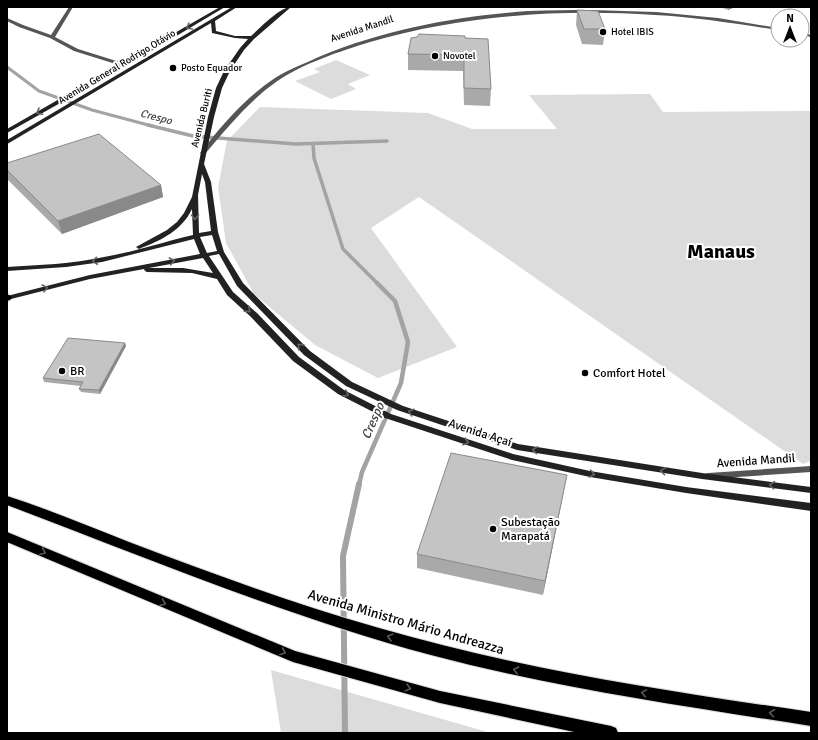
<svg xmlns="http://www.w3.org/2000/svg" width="818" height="740" font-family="Signika,sans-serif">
<rect width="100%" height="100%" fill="#fff"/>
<path fill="#dcdcdc" d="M 336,60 L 370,75 L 348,84 L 356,89 L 331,99 L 295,81 L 320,72 L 314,69 Z
M 650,94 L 663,112 L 811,111 L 811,461 L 803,464 L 419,197 L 371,228 L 457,347 L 378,378 L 315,345 L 254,294 L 226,243 L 218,187 L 227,141 L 260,107 L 428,113 L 472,129 L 557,129 L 529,95 Z
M 271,670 L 491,733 L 281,733 Z"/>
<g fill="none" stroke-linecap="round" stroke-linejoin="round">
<path stroke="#a3a3a3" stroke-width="3" d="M 7,67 L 39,91 L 92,110 L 152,126"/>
<path stroke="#a3a3a3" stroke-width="3.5" d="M 148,125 L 193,136 L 296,144 L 387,141
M 313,144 L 314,158 L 343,249 L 378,284"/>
<path stroke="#a3a3a3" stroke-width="4.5" d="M 359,485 L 362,472 L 401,383 L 408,342 L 395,301 L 377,283"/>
<path stroke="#a3a3a3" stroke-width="6" d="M 345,733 L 343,556 L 359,484"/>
<g stroke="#dbdbdb" stroke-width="2">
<path id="primary" d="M 7,294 L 12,297 L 10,300 L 7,301 Z
M 7,496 C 48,509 88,526 129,542 C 211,573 294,604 379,628 C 520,669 666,691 811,712 L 811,726 C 684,706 556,688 431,655 C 286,616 147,558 7,505 Z
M 7,532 L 295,651 L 440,691 L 611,726 L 616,728 L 618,733 L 579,733 L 440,703 L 293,662 L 7,542 Z"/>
</g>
<path fill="#555" fill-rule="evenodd" d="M 69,7 L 73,7 L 55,37 L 78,49 L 126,64 L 126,66 L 122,66 L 74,51 L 50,38 L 19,27 L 7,21 L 7,18 L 23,25 L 51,35 Z
M 592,10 L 656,12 L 718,18 L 778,28 L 778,30 C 737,24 696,17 655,15 C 559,9 463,15 370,42 C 341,51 301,64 276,82 C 249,101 227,128 205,154 L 203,155 L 200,153 C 221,126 246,97 275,78 C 289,69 306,63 321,56 C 386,29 458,16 528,11 C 550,10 571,10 592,10 Z
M 802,33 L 811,35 L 811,37 L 802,35 Z
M 811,466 L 811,472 L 708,479 L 705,478 L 703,476 L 705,474 L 708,473 Z"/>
<path fill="#222" fill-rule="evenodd" d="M 220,7 L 225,7 L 126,66 L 7,133 L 7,129 Z
M 232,7 L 237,7 L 215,21 L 216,31 L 235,36 L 251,36 C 260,28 280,7 291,7 L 254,39 L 244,50 L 230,71 L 222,88 L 214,117 L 204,164 L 211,182 L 218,232 L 224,252 L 243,283 L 310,351 L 352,382 L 403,406 L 518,444 L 702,473 L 811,487 L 811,493 L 702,479 L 517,450 L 397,410 L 346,386 L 304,355 L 237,286 L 219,254 L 209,256 L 233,292 L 257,313 L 299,357 L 344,390 L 391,414 L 513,454 L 590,471 L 686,487 L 811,503 L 811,511 L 686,493 L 590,477 L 512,460 L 385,418 L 338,394 L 293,361 L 251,317 L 227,295 L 217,279 L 192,273 L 147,272 L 145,271 L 144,269 L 90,279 L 7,300 L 7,296 L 90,275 L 200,254 L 194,239 L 102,262 L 66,267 L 7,271 L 7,267 C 39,265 72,264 104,257 C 134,252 163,242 193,235 L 192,209 C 182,230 162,240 141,248 L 139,249 L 136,247 L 167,230 L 177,222 L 184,213 L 192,197 L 208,117 L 216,88 L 224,71 L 240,48 L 248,39 L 235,38 L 212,33 L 211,23 L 9,143 L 7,144 L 7,140 ZM 202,174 L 205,182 L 211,231 L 199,233 L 198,195 ZM 212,235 L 217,251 L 207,253 L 200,237 ZM 203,258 L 213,273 L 183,268 L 149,268 Z"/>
<use href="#primary" fill="#000" fill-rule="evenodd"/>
</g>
<path fill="#a9a9a9" d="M 720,7 L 735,7 L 728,10 Z
M 577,10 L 605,29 L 603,45 L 582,44 L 576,25 Z
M 417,37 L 465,38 L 491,89 L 490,106 L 464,105 L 463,71 L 408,70 L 408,54 Z
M 7,163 L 161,185 L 163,197 L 62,234 L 7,179 Z
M 125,343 L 126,346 L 100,394 L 81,392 L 79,389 L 81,386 L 44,382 L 43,378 Z
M 564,490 L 543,595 L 417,568 L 417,554 Z"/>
<path fill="#898989" d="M 729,7 L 735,7 L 728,10 Z
M 161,185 L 163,197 L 62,234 L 58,221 Z
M 125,343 L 126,346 L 100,394 L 99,390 Z
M 567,475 L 543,595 L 545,581 Z"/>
<path fill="#c4c4c4" stroke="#898989" d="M 577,10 L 598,11 L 605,29 L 584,29 Z
M 419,34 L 465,36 L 465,38 L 488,39 L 491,89 L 464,88 L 464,55 L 408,54 L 411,38 L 417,37 Z
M 99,134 L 161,185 L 58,221 L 7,170 L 7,163 Z
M 68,338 L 125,343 L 99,390 L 79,389 L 83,382 L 43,378 Z
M 451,453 L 567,475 L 545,581 L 417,554 Z"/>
<defs><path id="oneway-chevron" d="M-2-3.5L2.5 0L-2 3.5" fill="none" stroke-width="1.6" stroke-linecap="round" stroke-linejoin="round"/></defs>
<g stroke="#646464">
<use href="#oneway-chevron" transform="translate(189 27) rotate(149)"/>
<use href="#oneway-chevron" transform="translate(39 112) rotate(151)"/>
<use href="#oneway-chevron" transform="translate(195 217) rotate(89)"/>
<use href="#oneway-chevron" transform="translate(95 261) rotate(172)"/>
<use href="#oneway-chevron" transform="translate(172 261) rotate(-11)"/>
<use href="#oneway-chevron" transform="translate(45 288) rotate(-14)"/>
<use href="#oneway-chevron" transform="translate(248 310) rotate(42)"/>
<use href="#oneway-chevron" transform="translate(300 346) rotate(-134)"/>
<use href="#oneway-chevron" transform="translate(346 394) rotate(28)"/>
<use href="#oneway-chevron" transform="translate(411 412) rotate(-161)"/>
<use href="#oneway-chevron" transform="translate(466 442) rotate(18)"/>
<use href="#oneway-chevron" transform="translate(535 450) rotate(-171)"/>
<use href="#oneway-chevron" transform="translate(663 471) rotate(-172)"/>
<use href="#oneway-chevron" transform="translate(592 474) rotate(11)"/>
<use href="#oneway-chevron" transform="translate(772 485) rotate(-173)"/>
</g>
<g stroke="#595959">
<use href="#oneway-chevron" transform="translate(43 552) rotate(23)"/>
<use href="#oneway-chevron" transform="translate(163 603) rotate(22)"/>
<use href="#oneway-chevron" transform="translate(390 637) rotate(-165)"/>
<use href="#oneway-chevron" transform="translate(283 652) rotate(22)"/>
<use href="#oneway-chevron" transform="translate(516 670) rotate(-168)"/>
<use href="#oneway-chevron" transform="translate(408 688) rotate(15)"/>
<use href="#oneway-chevron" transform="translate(644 693) rotate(-170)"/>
<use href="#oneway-chevron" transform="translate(772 713) rotate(-172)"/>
</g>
<g fill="#000" stroke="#fff" stroke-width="1.5">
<circle cx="603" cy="32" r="4"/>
<circle cx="435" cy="56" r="4"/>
<circle cx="173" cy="68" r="4"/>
<circle cx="62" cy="371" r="4"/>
<circle cx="585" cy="373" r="4"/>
<circle cx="493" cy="529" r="4"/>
</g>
<g text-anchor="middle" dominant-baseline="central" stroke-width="4" stroke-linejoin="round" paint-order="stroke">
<g font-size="10" fill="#000" stroke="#fff">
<text transform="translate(362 29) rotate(-18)">Avenida Mandil</text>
<text transform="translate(117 67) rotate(-31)">Avenida General Rodrigo Otávio</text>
<text transform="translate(202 118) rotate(-76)">Avenida Buriti</text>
</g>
<g font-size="10" fill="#000" stroke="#fff" text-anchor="start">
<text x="611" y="32">Hotel IBIS</text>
<text x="443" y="56">Novotel</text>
<text x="181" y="68">Posto Equador</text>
</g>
<g font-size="11" font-style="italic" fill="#444" stroke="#fff">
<text transform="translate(156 117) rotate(15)">Crespo</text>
</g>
<g font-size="12" fill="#000" stroke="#fff" text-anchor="start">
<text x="70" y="371">BR</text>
<text x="593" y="373">Comfort Hotel</text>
<text x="501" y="522">Subestação<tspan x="501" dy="14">Marapatá</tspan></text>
</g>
<g font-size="12" fill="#000" stroke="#fff">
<text transform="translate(480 433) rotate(18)">Avenida Açaí</text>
<text transform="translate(756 461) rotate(-4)">Avenida Mandil</text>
</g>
<g font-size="13" font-style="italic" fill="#444" stroke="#fff">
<text transform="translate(373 421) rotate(-66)">Crespo</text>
</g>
<g font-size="14" fill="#000" stroke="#fff">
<text transform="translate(406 622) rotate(16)">Avenida Ministro Mário Andreazza</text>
</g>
<g font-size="20" font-weight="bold" fill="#000" stroke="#fff">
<text x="721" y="251">Manaus</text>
</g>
</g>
<rect width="818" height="740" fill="none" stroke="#000000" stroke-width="16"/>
<g transform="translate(790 28)"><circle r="19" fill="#ffffff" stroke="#999999"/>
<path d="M0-3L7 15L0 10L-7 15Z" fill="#000000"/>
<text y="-6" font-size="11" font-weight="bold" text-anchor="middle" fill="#000000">N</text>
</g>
</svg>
